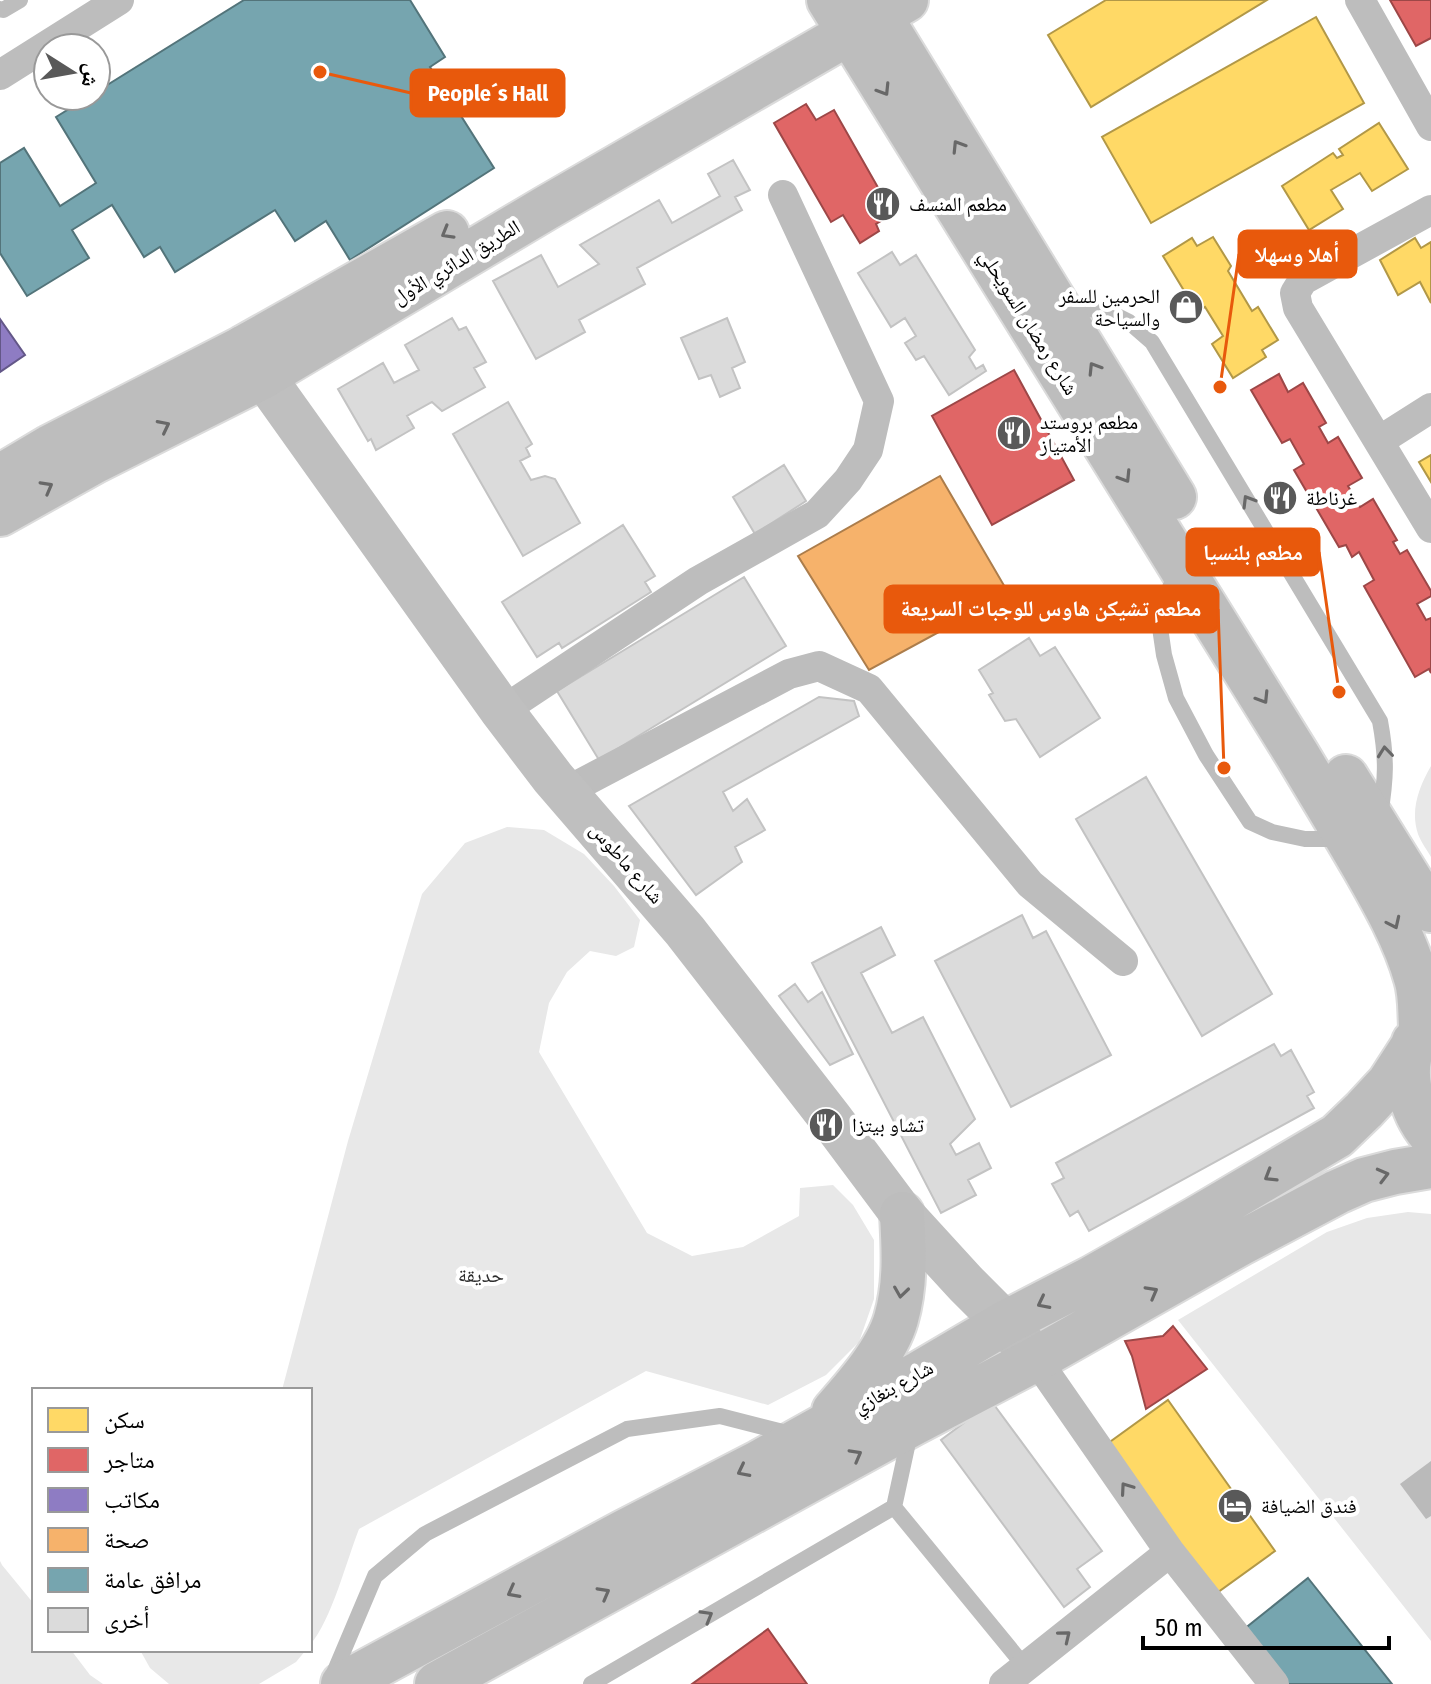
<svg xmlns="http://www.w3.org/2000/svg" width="1431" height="1684" font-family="'Fira Sans Condensed','Noto Naskh Arabic',sans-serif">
<rect width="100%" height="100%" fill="#fff"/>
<path fill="#e8e8e8" d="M 1431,766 L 1431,857 C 1427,850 1421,842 1418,834 C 1410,810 1419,787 1431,766 Z
M 507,827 L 544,830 L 584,854 L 614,886 L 640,920 L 634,947 L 616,956 L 590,951 L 567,972 L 549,1003 L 539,1052 L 647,1233 L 692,1256 L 743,1247 L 799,1216 L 800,1188 L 833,1185 L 853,1205 L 874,1240 L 874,1299 L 859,1342 L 826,1375 L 768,1405 L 646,1371 L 359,1529 C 346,1562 332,1619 310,1645 L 310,1390 L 282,1390 L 348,1141 L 422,894 L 465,843 Z
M 1408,1212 L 1431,1214 L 1431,1641 L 1178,1320 L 1327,1232 L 1367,1218 Z
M 0,1561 L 2,1565 L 34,1604 L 34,1650 L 71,1650 L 90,1675 L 103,1684 L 0,1684 Z
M 140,1650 L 306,1650 L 296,1662 L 259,1684 L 169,1684 L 150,1668 Z"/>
<path fill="#bababa" d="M 1431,1461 L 1431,1516 L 1426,1519 L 1400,1484 Z"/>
<path fill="#ffd966" stroke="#b29847" stroke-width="2" d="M 1106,0 L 1267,0 L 1091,107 L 1048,35 Z
M 1316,17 L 1364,103 L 1151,223 L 1102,137 Z
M 1379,123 L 1408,169 L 1372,191 L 1360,173 L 1331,190 L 1343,209 L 1309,230 L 1282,186 L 1333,153 L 1337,158 L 1343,155 L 1339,149 Z
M 1213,237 L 1231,266 L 1228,271 L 1252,311 L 1258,307 L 1278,340 L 1262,350 L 1266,357 L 1233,378 L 1212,344 L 1223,336 L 1205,307 L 1197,312 L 1163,256 L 1192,238 L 1197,246 Z
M 1415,238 L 1421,248 L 1431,242 L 1431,303 L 1420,282 L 1398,295 L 1380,260 Z
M 1431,455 L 1431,482 L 1419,462 Z
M 1168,1400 L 1275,1551 L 1214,1595 L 1107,1444 Z"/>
<path fill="#e06666" stroke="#9d4747" stroke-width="2" d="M 1390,0 L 1431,0 L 1431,38 L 1416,46 Z
M 806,104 L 816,120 L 834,110 L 893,214 L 876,224 L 879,231 L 860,243 L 843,215 L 831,222 L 774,123 Z
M 1014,370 L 1074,480 L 992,525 L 932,416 Z
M 1279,374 L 1288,392 L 1303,383 L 1326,423 L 1319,427 L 1328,443 L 1338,437 L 1362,478 L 1348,486 L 1360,507 L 1373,499 L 1397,540 L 1393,542 L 1400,554 L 1407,550 L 1431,591 L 1431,596 L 1417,604 L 1426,620 L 1431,618 L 1431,673 L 1429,669 L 1415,677 L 1364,586 L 1374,580 L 1359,552 L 1352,557 L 1346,545 L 1339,547 L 1294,470 L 1304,464 L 1290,439 L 1282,443 L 1251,390 Z
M 1173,1326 L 1207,1369 L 1146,1409 L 1132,1356 L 1125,1341 L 1163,1336 Z
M 768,1629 L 807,1684 L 692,1684 Z"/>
<path fill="#8e7cc3" stroke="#635788" stroke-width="2" d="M 0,319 L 25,355 L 0,372 Z"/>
<path fill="#f6b26b" stroke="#ac7d4b" stroke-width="2" d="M 940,476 L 1009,594 L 869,670 L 798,556 Z"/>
<path fill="#76a5af" stroke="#53747a" stroke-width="2" d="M 244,0 L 410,0 L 445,57 L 430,67 L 494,168 L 350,260 L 326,221 L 295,241 L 275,210 L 175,272 L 160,247 L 144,257 L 112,205 L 72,230 L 89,258 L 27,296 L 0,253 L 0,163 L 24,148 L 60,206 L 96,183 L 56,117 L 90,96 L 96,96 L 96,92 Z
M 1308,1578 L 1392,1684 L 1286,1684 L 1243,1630 Z"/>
<path fill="#dbdbdb" stroke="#c3c3c3" stroke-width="2" d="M 733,160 L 750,190 L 735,197 L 742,210 L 637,268 L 645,284 L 579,320 L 585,332 L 536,359 L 493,281 L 541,255 L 558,287 L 599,264 L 580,245 L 659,200 L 672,223 L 720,196 L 708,174 Z
M 892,252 L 900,265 L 916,255 L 975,350 L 969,357 L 976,369 L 983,365 L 986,371 L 949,395 L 924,356 L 916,360 L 905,343 L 916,336 L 905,318 L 891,327 L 858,273 Z
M 452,318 L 459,330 L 466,327 L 486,362 L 474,368 L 485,387 L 442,411 L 432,402 L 407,416 L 414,428 L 376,450 L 371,439 L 368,441 L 338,389 L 383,363 L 394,383 L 419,370 L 405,345 Z
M 727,318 L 745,362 L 732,368 L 740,388 L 720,397 L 711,375 L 699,379 L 681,338 Z
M 508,402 L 532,444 L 526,448 L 530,456 L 520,461 L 531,480 L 545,476 L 555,479 L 580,523 L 523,556 L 453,434 Z
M 784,465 L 806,501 L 755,534 L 733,497 Z
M 623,525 L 655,576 L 645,582 L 651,592 L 562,648 L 559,643 L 537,657 L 502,602 Z
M 744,577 L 786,646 L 599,760 L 557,691 Z
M 1029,638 L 1040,656 L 1055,647 L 1100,718 L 1040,757 L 1016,719 L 1005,721 L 989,695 L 993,693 L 979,670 Z
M 819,697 L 854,701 L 859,716 L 723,792 L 733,811 L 747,799 L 765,830 L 735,847 L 742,862 L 696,895 L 629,806 Z
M 1146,777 L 1272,994 L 1202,1036 L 1076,819 Z
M 1022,915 L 1033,938 L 1046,931 L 1111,1055 L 1011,1107 L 935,961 Z
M 881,927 L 895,955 L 861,973 L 892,1033 L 923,1017 L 975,1119 L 950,1144 L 956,1155 L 979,1143 L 991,1168 L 968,1180 L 976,1195 L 941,1213 L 812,963 Z
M 795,984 L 808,1002 L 822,992 L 853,1054 L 830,1065 L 779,996 Z
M 1274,1044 L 1281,1056 L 1291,1050 L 1314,1092 L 1307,1096 L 1314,1108 L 1089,1231 L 1078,1211 L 1070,1216 L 1052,1184 L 1064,1178 L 1056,1163 Z
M 992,1402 L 1102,1551 L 1077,1569 L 1090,1587 L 1064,1607 L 941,1440 Z"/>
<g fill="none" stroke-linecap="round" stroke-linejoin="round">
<g stroke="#dbdbdb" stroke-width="48">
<path id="primary" d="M 829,0 L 1298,756 C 1320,793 1342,829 1364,867 C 1384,902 1405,939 1416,978 C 1421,994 1420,1010 1421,1027
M 870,0 L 1174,497
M 0,477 L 50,447 L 243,348 L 447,233
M 0,514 L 95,461 L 262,377 L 546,208 L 906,0
M 1346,777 L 1415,888 L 1431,910
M 1414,1042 C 1401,1072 1410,1110 1431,1135
M 834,1411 C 856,1386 887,1351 896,1319 C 906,1284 904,1249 902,1214
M 343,1684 L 624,1532 L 760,1462 L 920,1373 L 1005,1323 L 1092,1278 L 1196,1219 L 1337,1136 L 1364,1110 L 1389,1083 L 1411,1049
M 437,1684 L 912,1424 L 1036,1359 L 1239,1244 L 1337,1192 L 1364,1180 L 1395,1172 L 1431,1166"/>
</g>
<path stroke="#bdbdbd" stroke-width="16" d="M 0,9 L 3,10 L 20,0
M 1064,305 L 1109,312 L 1129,322 L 1152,342 L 1380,721 C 1387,759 1386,778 1380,816
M 1178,570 L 1158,614 L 1164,655 L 1176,698 L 1206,755 L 1250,822 L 1272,832 L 1305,839 L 1341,839
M 894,1507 L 1026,1668
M 331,1680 L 375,1576 L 425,1534 L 627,1429 L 720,1416 L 791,1434
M 591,1684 L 894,1507 L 910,1433"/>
<path stroke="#bdbdbd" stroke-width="30" d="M 1360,0 L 1431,126
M 0,75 L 119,0
M 1431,210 L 1303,280 L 1295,293 L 1298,308 L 1431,528
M 1379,441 L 1431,408
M 502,711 L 698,581 L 817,514 L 848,480 L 868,450 L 879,401 L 783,195
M 565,792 L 789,674 L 819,666 L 869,689 L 1030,884 L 1123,961
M 1036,1359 L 1170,1552 L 1274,1684
M 1004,1684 L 1170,1552"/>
<path stroke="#bfbfbf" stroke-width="44" d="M 243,348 L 502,711 L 553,778 L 685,931 L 831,1119 L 902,1214 L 966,1284 L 1005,1323 L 1028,1350"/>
<use href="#primary" stroke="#bdbdbd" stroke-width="44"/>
</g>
<defs><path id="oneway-chevron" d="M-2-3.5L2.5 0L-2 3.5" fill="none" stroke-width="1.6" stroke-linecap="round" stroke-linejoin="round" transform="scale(2)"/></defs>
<g stroke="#686868">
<use href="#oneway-chevron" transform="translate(884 90) rotate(58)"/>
<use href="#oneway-chevron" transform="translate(958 146) rotate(-122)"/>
<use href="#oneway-chevron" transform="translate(447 233) rotate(150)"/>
<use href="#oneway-chevron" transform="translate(1094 368) rotate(-122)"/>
<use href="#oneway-chevron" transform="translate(164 426) rotate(-27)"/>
<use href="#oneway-chevron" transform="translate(1125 477) rotate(58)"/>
<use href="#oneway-chevron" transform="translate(47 487) rotate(-29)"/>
<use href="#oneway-chevron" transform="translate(1248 501) rotate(-121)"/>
<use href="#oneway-chevron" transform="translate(1263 698) rotate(58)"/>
<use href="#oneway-chevron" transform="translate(1385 752) rotate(-96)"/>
<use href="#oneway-chevron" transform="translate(1394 923) rotate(65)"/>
<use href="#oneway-chevron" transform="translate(1383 1175) rotate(-15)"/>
<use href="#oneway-chevron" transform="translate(1270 1176) rotate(149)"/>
<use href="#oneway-chevron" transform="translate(901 1292) rotate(98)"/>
<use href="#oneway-chevron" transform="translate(1152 1292) rotate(-29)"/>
<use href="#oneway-chevron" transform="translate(1043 1303) rotate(153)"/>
<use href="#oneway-chevron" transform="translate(856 1455) rotate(-29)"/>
<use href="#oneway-chevron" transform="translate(743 1471) rotate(153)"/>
<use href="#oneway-chevron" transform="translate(1126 1488) rotate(-125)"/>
<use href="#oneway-chevron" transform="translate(513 1592) rotate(152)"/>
<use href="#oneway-chevron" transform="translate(604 1593) rotate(-29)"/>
<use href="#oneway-chevron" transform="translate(707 1616) rotate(-30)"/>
<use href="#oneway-chevron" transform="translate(1065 1636) rotate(-39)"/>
</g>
<defs>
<g id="restaurant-disc" transform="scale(1.8)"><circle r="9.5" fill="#595959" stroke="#fff"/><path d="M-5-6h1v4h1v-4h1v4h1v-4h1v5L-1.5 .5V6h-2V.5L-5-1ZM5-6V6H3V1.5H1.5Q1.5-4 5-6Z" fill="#fff"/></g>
<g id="shop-disc" transform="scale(1.8)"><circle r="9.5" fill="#595959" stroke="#fff"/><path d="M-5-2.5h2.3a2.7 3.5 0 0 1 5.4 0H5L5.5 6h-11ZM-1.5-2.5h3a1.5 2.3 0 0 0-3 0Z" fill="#fff"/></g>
<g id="hotel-disc" transform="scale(1.8)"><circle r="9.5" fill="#595959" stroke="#fff"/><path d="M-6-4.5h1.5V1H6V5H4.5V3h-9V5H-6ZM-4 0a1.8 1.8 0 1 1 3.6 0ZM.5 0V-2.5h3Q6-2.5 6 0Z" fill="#fff"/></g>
</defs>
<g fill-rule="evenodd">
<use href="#restaurant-disc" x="883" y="204"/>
<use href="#shop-disc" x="1186" y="307"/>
<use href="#restaurant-disc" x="1014" y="433"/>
<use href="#restaurant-disc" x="1280" y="498"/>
<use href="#restaurant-disc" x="826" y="1125"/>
<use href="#hotel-disc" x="1235" y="1506"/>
</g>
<g text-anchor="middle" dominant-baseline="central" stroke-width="8" stroke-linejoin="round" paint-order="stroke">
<g font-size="20" fill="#000" stroke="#fff" text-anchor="start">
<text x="909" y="204">مطعم المنسف</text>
<text x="1160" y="296" text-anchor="end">الحرمين للسفر<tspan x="1160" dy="23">والسياحة</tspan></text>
<text x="1040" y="422">مطعم بروستد<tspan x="1040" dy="23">الأمتياز</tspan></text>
<text x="1306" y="498">غرناطة</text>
<text x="852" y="1125">تشاو بيتزا</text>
<text x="1261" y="1506">فندق الضيافة</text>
</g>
<g font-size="20" fill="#000" stroke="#fff">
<text transform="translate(456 262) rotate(-31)">الطريق الدائري الأول</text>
<text transform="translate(1029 322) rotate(58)">شارع رمضان السويحلي</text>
<text transform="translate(627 863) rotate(49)">شارع ماطوس</text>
<text transform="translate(893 1387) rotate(-29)">شارع بنغازي</text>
</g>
<g font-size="20" fill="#2c2c2c" stroke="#fff">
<text x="481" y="1275">حديقة</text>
</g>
</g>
<path fill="none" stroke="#e8590c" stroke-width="3" d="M320 72L411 93M1220 387L1239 254M1339 692L1319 552M1224 768L1218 609"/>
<g fill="#e8590c" stroke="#fff" stroke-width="3">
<circle cx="320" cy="72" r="8"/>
<circle cx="1220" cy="387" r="8"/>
<circle cx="1339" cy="692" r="8"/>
<circle cx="1224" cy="768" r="8"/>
</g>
<g fill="#e8590c" stroke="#e8590c" stroke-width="3">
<rect x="411" y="70" width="153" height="46" rx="8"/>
<rect x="1239" y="231" width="117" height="46" rx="8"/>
<rect x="1187" y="529" width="132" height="46" rx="8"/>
<rect x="885" y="586" width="333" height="46" rx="8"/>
</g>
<g font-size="22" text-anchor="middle" font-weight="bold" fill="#fff">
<text x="488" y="101">People´s Hall</text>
<text x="1297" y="262">أهلا وسهلا</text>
<text x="1253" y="560">مطعم بلنسيا</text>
<text x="1051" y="616">مطعم تشيكن هاوس للوجبات السريعة</text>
</g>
<rect x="32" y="1388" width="280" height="264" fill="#ffffff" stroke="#999999" stroke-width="2"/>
<rect x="48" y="1408" width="40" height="24" fill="#ffd966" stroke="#999999" stroke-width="2"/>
<text x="104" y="1428" font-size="24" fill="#000000">سكن</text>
<rect x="48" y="1448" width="40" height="24" fill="#e06666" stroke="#999999" stroke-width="2"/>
<text x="104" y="1468" font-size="24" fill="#000000">متاجر</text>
<rect x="48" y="1488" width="40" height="24" fill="#8e7cc3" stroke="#999999" stroke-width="2"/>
<text x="104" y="1508" font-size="24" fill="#000000">مكاتب</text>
<rect x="48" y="1528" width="40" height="24" fill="#f6b26b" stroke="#999999" stroke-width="2"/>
<text x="104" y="1548" font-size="24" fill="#000000">صحة</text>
<rect x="48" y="1568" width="40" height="24" fill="#76a5af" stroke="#999999" stroke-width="2"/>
<text x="104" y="1588" font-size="24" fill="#000000">مرافق عامة</text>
<rect x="48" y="1608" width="40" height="24" fill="#dbdbdb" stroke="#999999" stroke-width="2"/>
<text x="104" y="1628" font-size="24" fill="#000000">أخرى</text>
<g transform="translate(72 72) rotate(101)"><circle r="38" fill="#ffffff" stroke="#999999" stroke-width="2"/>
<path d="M0-6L14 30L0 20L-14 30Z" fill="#595959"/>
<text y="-12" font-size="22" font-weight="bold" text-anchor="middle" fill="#000000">ش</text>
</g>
<path d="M1143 1636v12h246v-12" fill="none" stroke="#000000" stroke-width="4"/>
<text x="1155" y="1636" font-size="24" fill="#000000" stroke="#ffffff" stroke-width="6" paint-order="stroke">50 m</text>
</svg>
